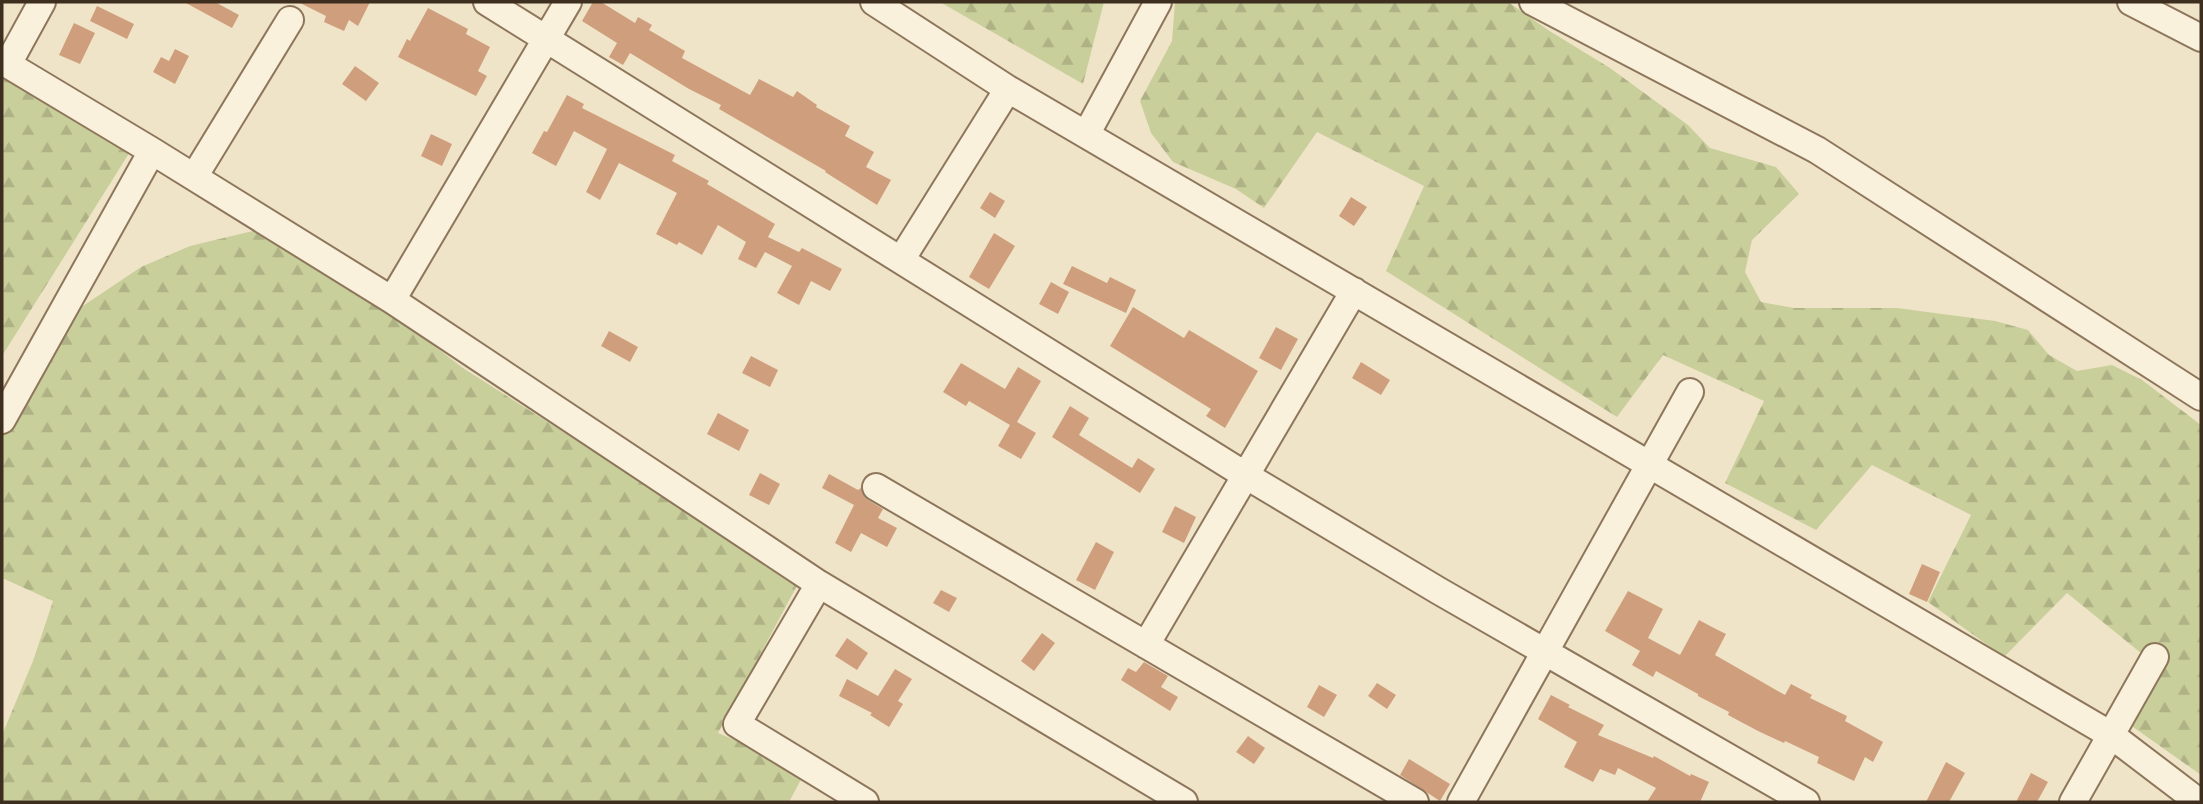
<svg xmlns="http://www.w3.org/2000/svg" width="2203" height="804" font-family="'IBM Plex Serif',serif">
<defs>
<pattern id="forest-firs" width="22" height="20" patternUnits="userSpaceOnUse" patternTransform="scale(1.75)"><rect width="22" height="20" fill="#c9cf9b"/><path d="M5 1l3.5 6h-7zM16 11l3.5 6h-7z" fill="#aeb285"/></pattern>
</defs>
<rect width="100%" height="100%" fill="#f0e4c8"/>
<path fill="url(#forest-firs)" d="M 940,2 L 1104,2 L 1083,84 Z
M 1175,2 L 1508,2 L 1548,30 L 1610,68 L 1688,125 L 1710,148 L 1776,167 L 1799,194 L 1752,240 L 1745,272 L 1761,302 L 1794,308 L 1897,308 L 1995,321 L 2028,330 L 2049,355 L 2077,371 L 2112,365 L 2142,380 L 2201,425 L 2201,775 L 2126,722 L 2152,662 L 2067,593 L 2004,657 L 1928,602 L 1971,515 L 1872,465 L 1816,530 L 1725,483 L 1764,401 L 1663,355 L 1617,417 L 1386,271 L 1424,186 L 1317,132 L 1264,208 L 1236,189 L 1173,162 L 1151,133 L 1140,101 L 1172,41 Z
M 2,74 L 133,147 L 2,356 Z
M 261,229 L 399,319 L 463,368 L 799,582 L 718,733 L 806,770 L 789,802 L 2,802 L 2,735 L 33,661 L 53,601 L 2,578 L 2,414 L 62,320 L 141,267 L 190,246 Z"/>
<path fill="#cf9f7d" d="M 184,2 L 215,2 L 239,15 L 232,28 Z
M 298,2 L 370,2 L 358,26 L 349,20 L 344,31 L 324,22 L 326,16 Z
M 593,2 L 601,2 L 635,23 L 638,17 L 652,25 L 649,30 L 685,51 L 682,58 L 750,95 L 759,79 L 793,97 L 797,91 L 817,105 L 816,107 L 850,126 L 845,136 L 874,152 L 866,167 L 891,180 L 877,205 L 825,172 L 826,171 L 719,109 L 721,105 L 689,89 L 630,53 L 623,65 L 609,57 L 617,43 L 582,21 Z
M 97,6 L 134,24 L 127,39 L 90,21 Z
M 428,8 L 468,29 L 466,34 L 490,47 L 478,71 L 487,76 L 476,96 L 398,57 L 407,39 L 410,41 Z
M 74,23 L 95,33 L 80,64 L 59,55 Z
M 175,49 L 189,56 L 175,84 L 153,72 L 161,57 L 169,61 Z
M 355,66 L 379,83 L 366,101 L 342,84 Z
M 567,95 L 584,104 L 582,108 L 675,155 L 672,161 L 709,181 L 707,184 L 775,224 L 768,237 L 799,252 L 802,248 L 842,269 L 830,291 L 811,281 L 799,305 L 777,293 L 792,266 L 765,252 L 756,268 L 738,259 L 746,242 L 718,225 L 702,255 L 679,242 L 677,245 L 656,234 L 677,193 L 619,163 L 600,200 L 586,192 L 607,149 L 574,131 L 556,166 L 532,153 L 544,131 L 547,132 Z
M 431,134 L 452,144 L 442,166 L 421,156 Z
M 990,192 L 1005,201 L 995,218 L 980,208 Z
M 1351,197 L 1367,207 L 1354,226 L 1339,216 Z
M 994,233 L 1015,246 L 989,289 L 969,277 Z
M 1072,266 L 1107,283 L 1110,277 L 1136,290 L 1126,313 L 1063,284 Z
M 1051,282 L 1069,292 L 1058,314 L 1039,304 Z
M 1133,307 L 1184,338 L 1189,330 L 1258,371 L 1225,428 L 1206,416 L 1211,409 L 1110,346 Z
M 1276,327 L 1298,339 L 1281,370 L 1259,358 Z
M 609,331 L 638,347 L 630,362 L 601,346 Z
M 751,356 L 778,370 L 770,387 L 742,373 Z
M 1361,362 L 1390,380 L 1381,395 L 1352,378 Z
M 961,363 L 1005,389 L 1018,367 L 1041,381 L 1017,422 L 1036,433 L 1021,459 L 998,446 L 1010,425 L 969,401 L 966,406 L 943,392 Z
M 1070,406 L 1089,418 L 1079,435 L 1132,468 L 1138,458 L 1155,469 L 1140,493 L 1052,437 Z
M 718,413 L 749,430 L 739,451 L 707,434 Z
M 760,473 L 780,484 L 769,505 L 749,495 Z
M 829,474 L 858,490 L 861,488 L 868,500 L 883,509 L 878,518 L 897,528 L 887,547 L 861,533 L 851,552 L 835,543 L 854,505 L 822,488 Z
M 1175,506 L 1196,517 L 1184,543 L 1162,532 Z
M 1096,542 L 1114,552 L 1095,590 L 1076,580 Z
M 1922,564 L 1940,572 L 1927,602 L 1909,594 Z
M 941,590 L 957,598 L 949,612 L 933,603 Z
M 1628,591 L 1663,609 L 1648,638 L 1680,655 L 1699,620 L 1712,627 L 1726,634 L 1715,655 L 1785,695 L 1791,684 L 1812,695 L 1810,698 L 1847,716 L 1845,721 L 1883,742 L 1873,762 L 1865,757 L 1854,781 L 1817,763 L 1819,757 L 1785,741 L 1784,743 L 1758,731 L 1728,715 L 1729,712 L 1698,696 L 1698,694 L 1656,671 L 1653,677 L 1632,665 L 1640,651 L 1605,631 Z
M 1042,633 L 1055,643 L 1034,671 L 1021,661 Z
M 847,638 L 868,653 L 857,670 L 835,656 Z
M 1144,662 L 1168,676 L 1161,687 L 1178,697 L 1170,711 L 1121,680 L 1128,668 L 1136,672 Z
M 895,669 L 912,679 L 898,701 L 903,704 L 889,727 L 870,715 L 872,713 L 839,696 L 847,679 L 878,696 Z
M 1377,683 L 1396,695 L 1387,709 L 1368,696 Z
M 1319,685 L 1337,695 L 1324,717 L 1307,707 Z
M 1551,695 L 1570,705 L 1568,707 L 1604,725 L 1598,735 L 1653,758 L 1654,756 L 1690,776 L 1691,774 L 1709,782 L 1700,802 L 1647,802 L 1656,788 L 1618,768 L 1615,775 L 1600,769 L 1593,782 L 1564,767 L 1577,742 L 1538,719 Z
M 1248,736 L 1265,748 L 1254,764 L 1236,752 Z
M 1409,759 L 1450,784 L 1440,801 L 1400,775 Z
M 1946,762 L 1965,773 L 1949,802 L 1926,802 Z
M 2031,773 L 2048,782 L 2037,802 L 2016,802 Z"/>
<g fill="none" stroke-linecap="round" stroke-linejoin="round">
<g stroke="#8d765c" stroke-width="30">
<path id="minor" d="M 487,2 L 1245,475 L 1439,591 L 1806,802
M 874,2 L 1008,89 L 2111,735 L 2199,802
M 1533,2 L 1817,150 L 2201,397
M 2131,2 L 2201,38
M 2,61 L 152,151 L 392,300 L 819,584 L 1184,802
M 8,64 L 42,2
M 1087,133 L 1158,2
M 194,177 L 290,20
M 901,260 L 1008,89
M 392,300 L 568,2
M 2,420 L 152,151
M 876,487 L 1415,802
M 819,584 L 737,724 L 865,802
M 1146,645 L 1354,291
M 1461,802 L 1690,392
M 2073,802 L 2155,657"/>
</g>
<use href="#minor" stroke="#faf1dc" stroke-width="26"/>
</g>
<rect width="2203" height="804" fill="none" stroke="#3d2e20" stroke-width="7"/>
</svg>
